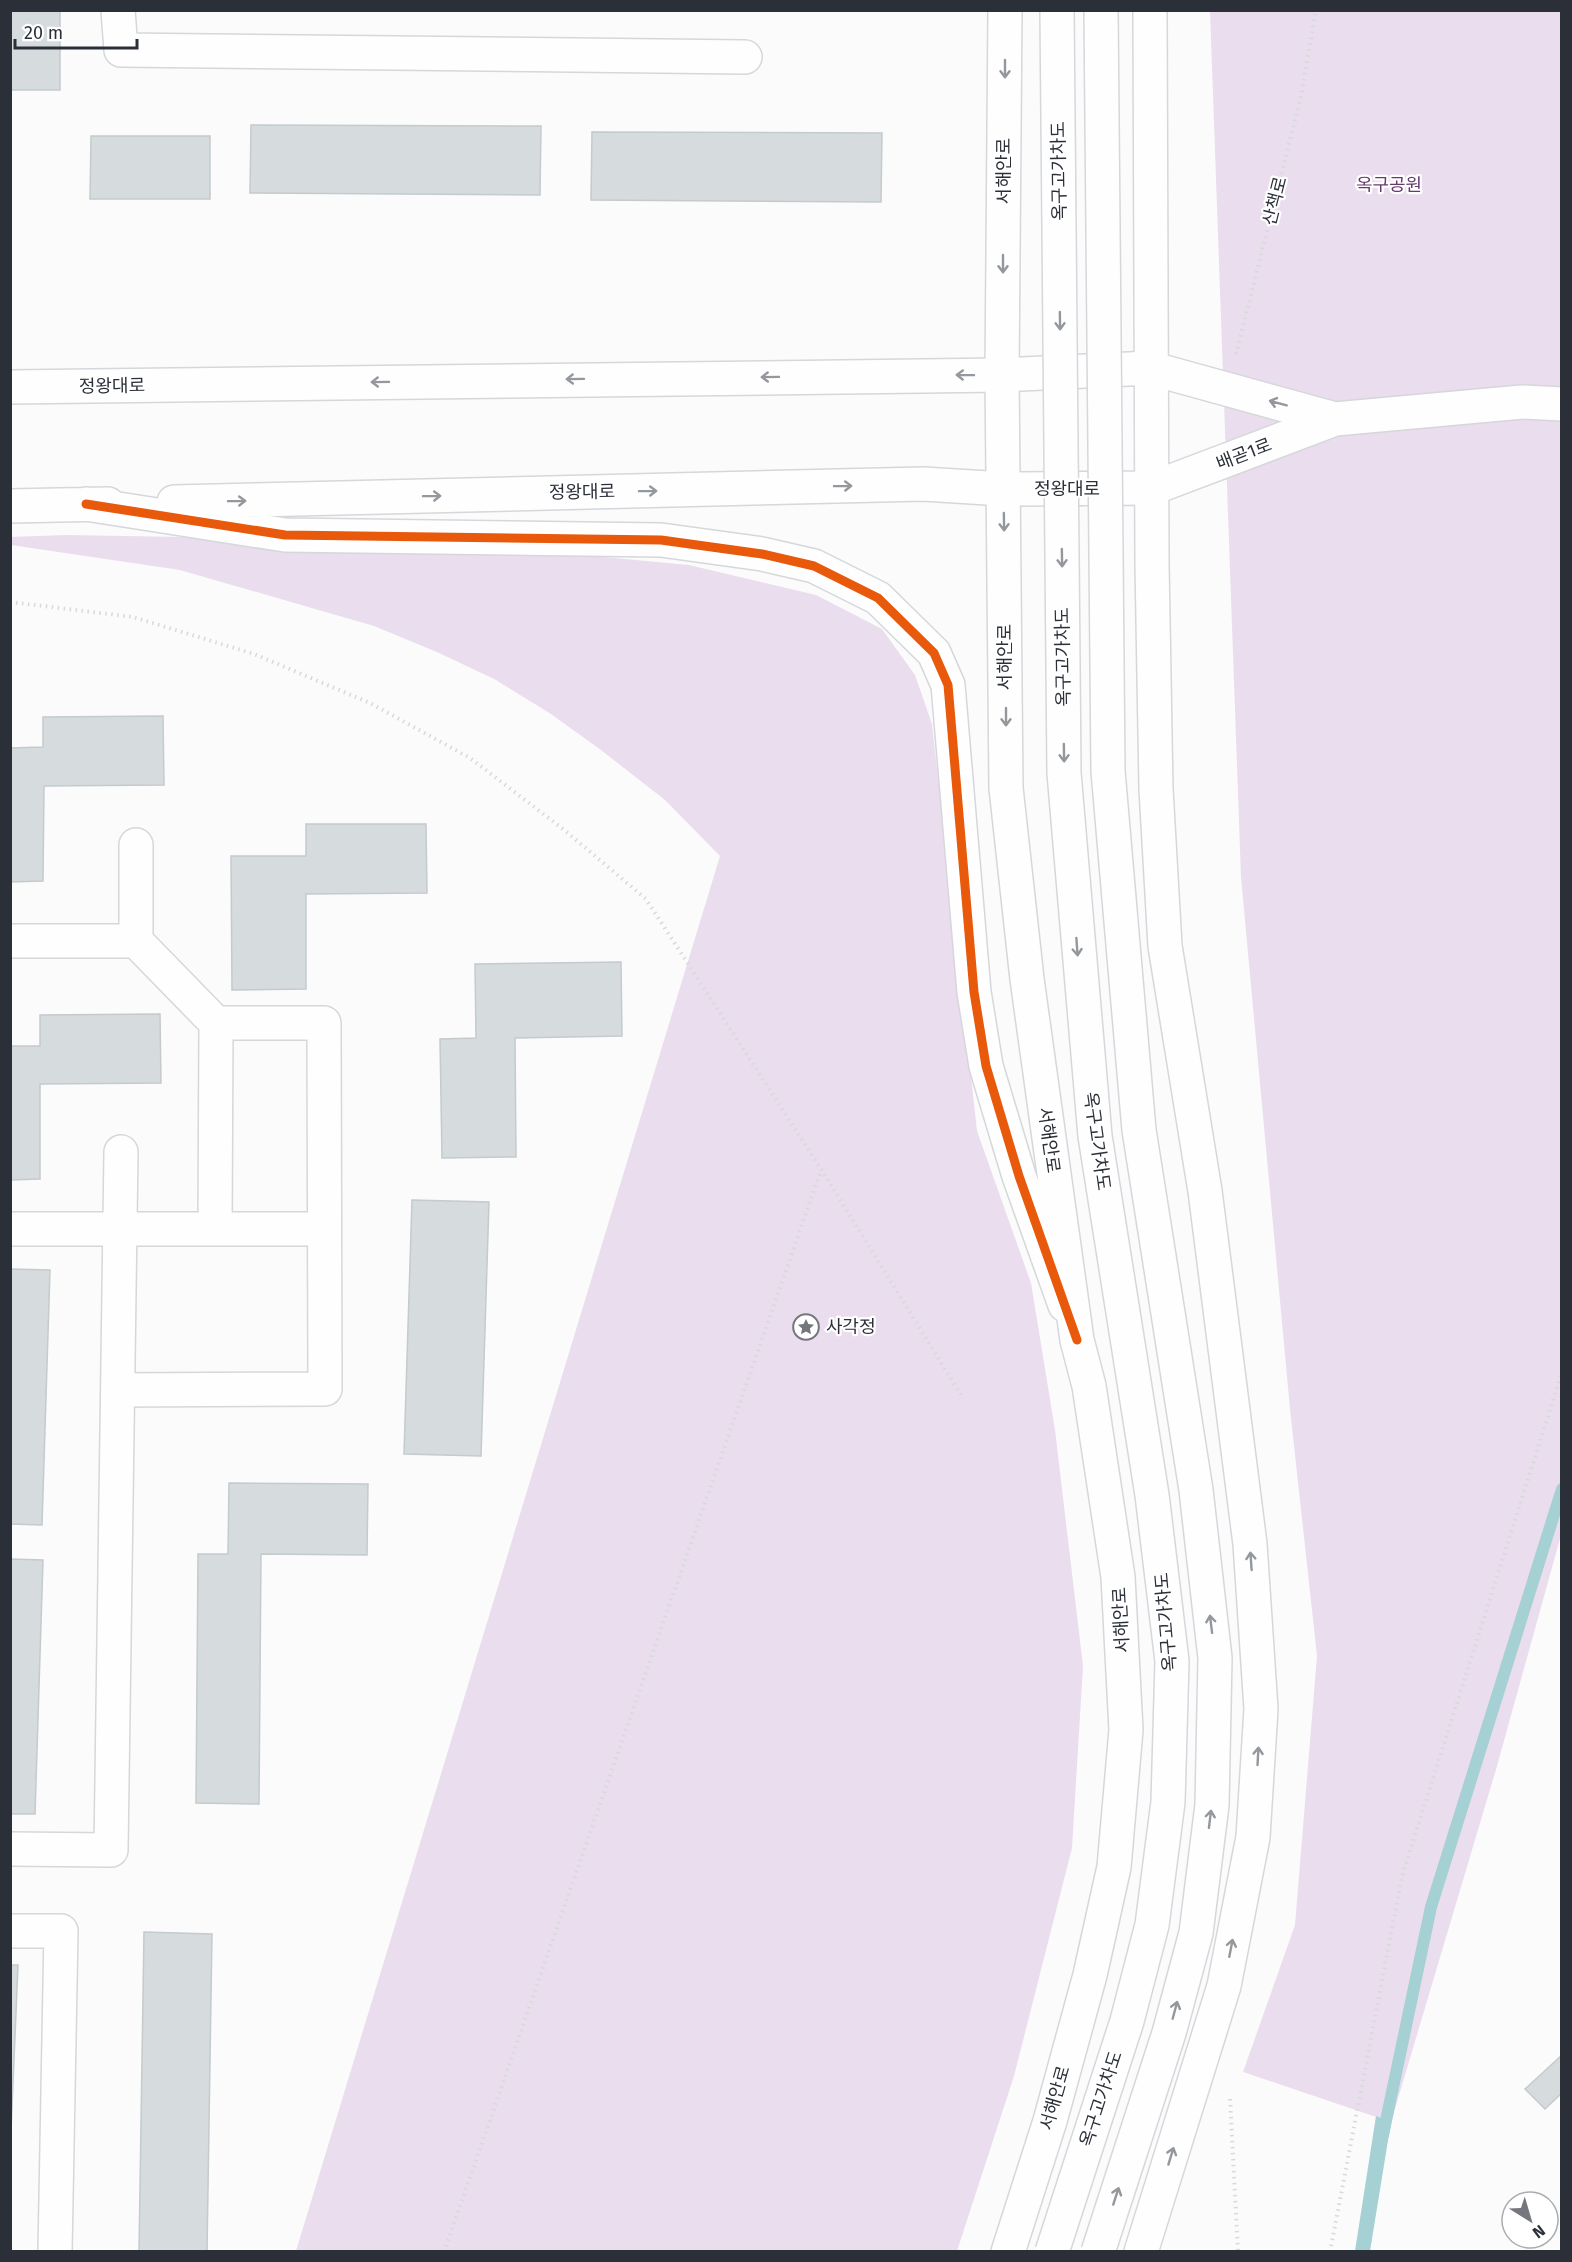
<svg xmlns="http://www.w3.org/2000/svg" width="1572" height="2262" font-family="'Fira Sans','Noto Sans KR',sans-serif">
<rect width="100%" height="100%" fill="#fbfbfb"/>
<path fill="#eadded" d="M 1210,11 L 1561,11 L 1561,1535 L 1497,1766 L 1391,2122 L 1243,2072 L 1295,1925 L 1317,1656 L 1290,1409 L 1241,877 Z
M 66,535 L 182,537 L 281,546 L 561,553 L 689,565 L 816,595 L 882,629 L 915,675 L 932,724 L 977,1131 L 1031,1283 L 1055,1430 L 1083,1666 L 1072,1848 L 1014,2076 L 957,2251 L 296,2251 L 720,856 L 665,800 L 601,750 L 551,714 L 496,680 L 437,652 L 374,626 L 180,570 L 11,545 L 10,537 Z"/>
<path fill="#a5d0d4" d="M 1376,2116 L 1391,2122 L 1370,2251 L 1355,2251 Z"/>
<g fill="none" stroke-linecap="round" stroke-linejoin="round">
<path stroke="#a5d0d4" stroke-width="12" d="M 1383,2135 L 1431,1907 L 1562,1489"/>
</g>
<path fill="#d6dbde" stroke="#c5cacd" stroke-width="1.5" d="M 10,10 L 60,10 L 60,90 L 10,90 Z
M 251,125 L 541,126 L 540,195 L 250,193 Z
M 592,132 L 882,133 L 881,202 L 591,200 Z
M 91,136 L 210,136 L 210,199 L 90,199 Z
M 163,716 L 164,785 L 44,786 L 43,881 L 10,882 L 10,748 L 43,747 L 43,717 Z
M 306,824 L 426,824 L 427,893 L 306,894 L 306,989 L 232,990 L 231,856 L 306,856 Z
M 621,962 L 622,1036 L 515,1038 L 516,1157 L 442,1158 L 440,1039 L 476,1038 L 475,964 Z
M 160,1014 L 161,1083 L 40,1084 L 40,1179 L 10,1180 L 10,1046 L 40,1046 L 40,1015 Z
M 412,1200 L 489,1202 L 481,1456 L 404,1454 Z
M 10,1269 L 50,1270 L 42,1525 L 10,1524 Z
M 229,1483 L 368,1484 L 367,1555 L 261,1554 L 259,1804 L 196,1803 L 198,1554 L 228,1554 Z
M 10,1559 L 43,1560 L 35,1814 L 10,1814 Z
M 144,1932 L 212,1934 L 207,2252 L 139,2252 Z
M 10,1965 L 18,1965 L 10,2155 Z
M 1562,2055 L 1562,2093 L 1545,2109 L 1525,2089 Z"/>
<g fill="none" stroke-linecap="round" stroke-linejoin="round">
<g stroke="#d5d7db" stroke-width="36">
<path id="minor" d="M 118,10 L 121,50 L 745,57
M 10,387 L 1002,375 L 1150,368 L 1335,419
M 174,502 L 923,484 L 1004,489 L 1153,488 L 1335,419 L 1522,402 L 1562,404
M 86,504 L 285,535 L 661,540 L 762,554 L 814,566 L 878,598 L 934,653 L 948,685 L 974,992 L 986,1066 L 1019,1176 L 1065,1305
M 10,506 L 108,504
M 10,941 L 136,941 L 216,1023 L 215,1229
M 136,941 L 136,845
M 10,1229 L 323,1229
M 118,1390 L 325,1389 L 324,1023 L 216,1023
M 10,1849 L 111,1850 L 121,1152
M 10,1931 L 61,1931 L 55,2252"/>
</g>
<g stroke="#d5d7db" stroke-width="36">
<path id="major" d="M 1005,10 L 1002,375 L 1006,788 L 1027,979 L 1077,1340 L 1089,1386 L 1118,1577 L 1126,1730 L 1114,1867 L 1090,1975 L 1050,2121 L 1008,2252
M 1141,2252 L 1224,1986 L 1253,1837 L 1261,1709 L 1250,1544 L 1205,1191 L 1165,946 L 1156,789 L 1152,564 L 1150,10"/>
</g>
<path stroke="#d8d9da" stroke-width="4" stroke-dasharray="1.5 4.5" stroke-linecap="butt" d="M 1236,354 L 1301,96 L 1316,10
M 10,602 L 133,617 L 254,654 L 370,703 L 470,758 L 563,829 L 646,899 L 821,1169 L 963,1398
M 1230,2099 L 1238,2252
M 444,2252 L 821,1170
M 1330,2252 L 1402,1876 L 1562,1372"/>
<use href="#minor" stroke="#fefefe" stroke-width="33"/>
<use href="#major" stroke="#fefefe" stroke-width="33"/>
<g stroke="#d5d7db" stroke-width="36" stroke-linecap="butt">
<path id="major-bridge" d="M 1052,2252 L 1127,2021 L 1152,1925 L 1168,1802 L 1172,1661 L 1152,1495 L 1095,1136 L 1064,773 L 1057,10
M 1098,2252 L 1169,2033 L 1196,1933 L 1212,1805 L 1215,1658 L 1196,1490 L 1139,1130 L 1108,771 L 1101,10"/>
</g>
<use href="#major-bridge" stroke="#fefefe" stroke-width="33"/>
<g stroke="#fff" stroke-width="13">
<path id="cycleway" d="M 86,504 L 285,535 L 661,540 L 762,554 L 814,566 L 878,598 L 934,653 L 948,685 L 974,992 L 986,1066 L 1019,1176 L 1077,1340"/>
</g>
<use href="#cycleway" stroke="#e8590c" stroke-width="9"/>
</g>
<defs><path id="oneway-shaft" d="M-6 0H5M1.5-3L5.5 0L1.5 3" fill="none" stroke-width="1.6" stroke-linecap="round" stroke-linejoin="round" transform="scale(1.5)"/></defs>
<g stroke="#94979b">
<use href="#oneway-shaft" transform="translate(1005 69) rotate(90)"/>
<use href="#oneway-shaft" transform="translate(1003 264) rotate(90)"/>
<use href="#oneway-shaft" transform="translate(1060 321) rotate(89)"/>
<use href="#oneway-shaft" transform="translate(965 375) rotate(-179)"/>
<use href="#oneway-shaft" transform="translate(770 377) rotate(179)"/>
<use href="#oneway-shaft" transform="translate(575 379) rotate(179)"/>
<use href="#oneway-shaft" transform="translate(380 382) rotate(179)"/>
<use href="#oneway-shaft" transform="translate(1278 403) rotate(-165)"/>
<use href="#oneway-shaft" transform="translate(843 486) rotate(-1)"/>
<use href="#oneway-shaft" transform="translate(648 491) rotate(-1)"/>
<use href="#oneway-shaft" transform="translate(432 496) rotate(-1)"/>
<use href="#oneway-shaft" transform="translate(237 501) rotate(-1)"/>
<use href="#oneway-shaft" transform="translate(1004 522) rotate(89)"/>
<use href="#oneway-shaft" transform="translate(1062 558) rotate(89)"/>
<use href="#oneway-shaft" transform="translate(1006 717) rotate(90)"/>
<use href="#oneway-shaft" transform="translate(1064 753) rotate(89)"/>
<use href="#oneway-shaft" transform="translate(1077 947) rotate(86)"/>
<use href="#oneway-shaft" transform="translate(1251 1561) rotate(-94)"/>
<use href="#oneway-shaft" transform="translate(1211 1624) rotate(-97)"/>
<use href="#oneway-shaft" transform="translate(1258 1756) rotate(-87)"/>
<use href="#oneway-shaft" transform="translate(1210 1819) rotate(-83)"/>
<use href="#oneway-shaft" transform="translate(1231 1948) rotate(-79)"/>
<use href="#oneway-shaft" transform="translate(1175 2010) rotate(-75)"/>
<use href="#oneway-shaft" transform="translate(1171 2156) rotate(-73)"/>
<use href="#oneway-shaft" transform="translate(1116 2196) rotate(-72)"/>
</g>
<defs>
<g id="sight-ring" transform="scale(1.35)"><circle r="9.5" fill="#fff" stroke="#74777c" stroke-width="1.5"/><path d="M0-6L1.8-2.2L6-1.7L2.9 1.2L3.7 5.4L0 3.3L-3.7 5.4L-2.9 1.2L-6-1.7L-1.8-2.2Z" fill="#74777c"/></g>
</defs>
<g fill-rule="evenodd">
<use href="#sight-ring" x="806" y="1327"/>
</g>
<g text-anchor="middle" dominant-baseline="central" stroke-width="4.5" stroke-linejoin="round" paint-order="stroke">
<g font-size="18" fill="#2b3038" stroke="#fff">
<text transform="translate(1004 171) rotate(-90)">서해안로</text>
<text transform="translate(1059 171) rotate(-91)">옥구고가차도</text>
<text transform="translate(1275 201) rotate(-76)">산책로</text>
<text transform="translate(112 386) rotate(-1)">정왕대로</text>
<text transform="translate(1244 454) rotate(-21)">배곧1로</text>
<text x="1067" y="489">정왕대로</text>
<text transform="translate(582 492) rotate(-1)">정왕대로</text>
<text transform="translate(1005 657) rotate(-90)">서해안로</text>
<text transform="translate(1063 657) rotate(-91)">옥구고가차도</text>
<text transform="translate(1049 1140) rotate(82)">서해안로</text>
<text transform="translate(1097 1141) rotate(82)">옥구고가차도</text>
<text transform="translate(1121 1620) rotate(-93)">서해안로</text>
<text transform="translate(1166 1622) rotate(-95)">옥구고가차도</text>
<text transform="translate(1055 2098) rotate(-74)">서해안로</text>
<text transform="translate(1101 2099) rotate(-72)">옥구고가차도</text>
</g>
<g font-size="18" fill="#653b6d" stroke="#fff">
<text x="1389" y="185">옥구공원</text>
</g>
<g font-size="18" fill="#2b3038" stroke="#fff" text-anchor="start">
<text x="826" y="1327">사각정</text>
</g>
</g>
<rect width="1572" height="2262" fill="none" stroke="#2b3038" stroke-width="24"/>
<g transform="translate(1530 2220) rotate(143)"><circle r="28" fill="#ffffff" stroke="#aaacaf" stroke-width="1.5"/>
<path d="M0-4.5L10 22L0 15L-10 22Z" fill="#74777c"/>
<text y="-9" font-size="16" font-weight="bold" text-anchor="middle" fill="#2b3038">N</text>
</g>
<path d="M15 39v9h122v-9" fill="none" stroke="#2b3038" stroke-width="3"/>
<text x="24" y="39" font-size="18" fill="#2b3038" stroke="#ffffff" stroke-width="4.5" paint-order="stroke">20 m</text>
</svg>
